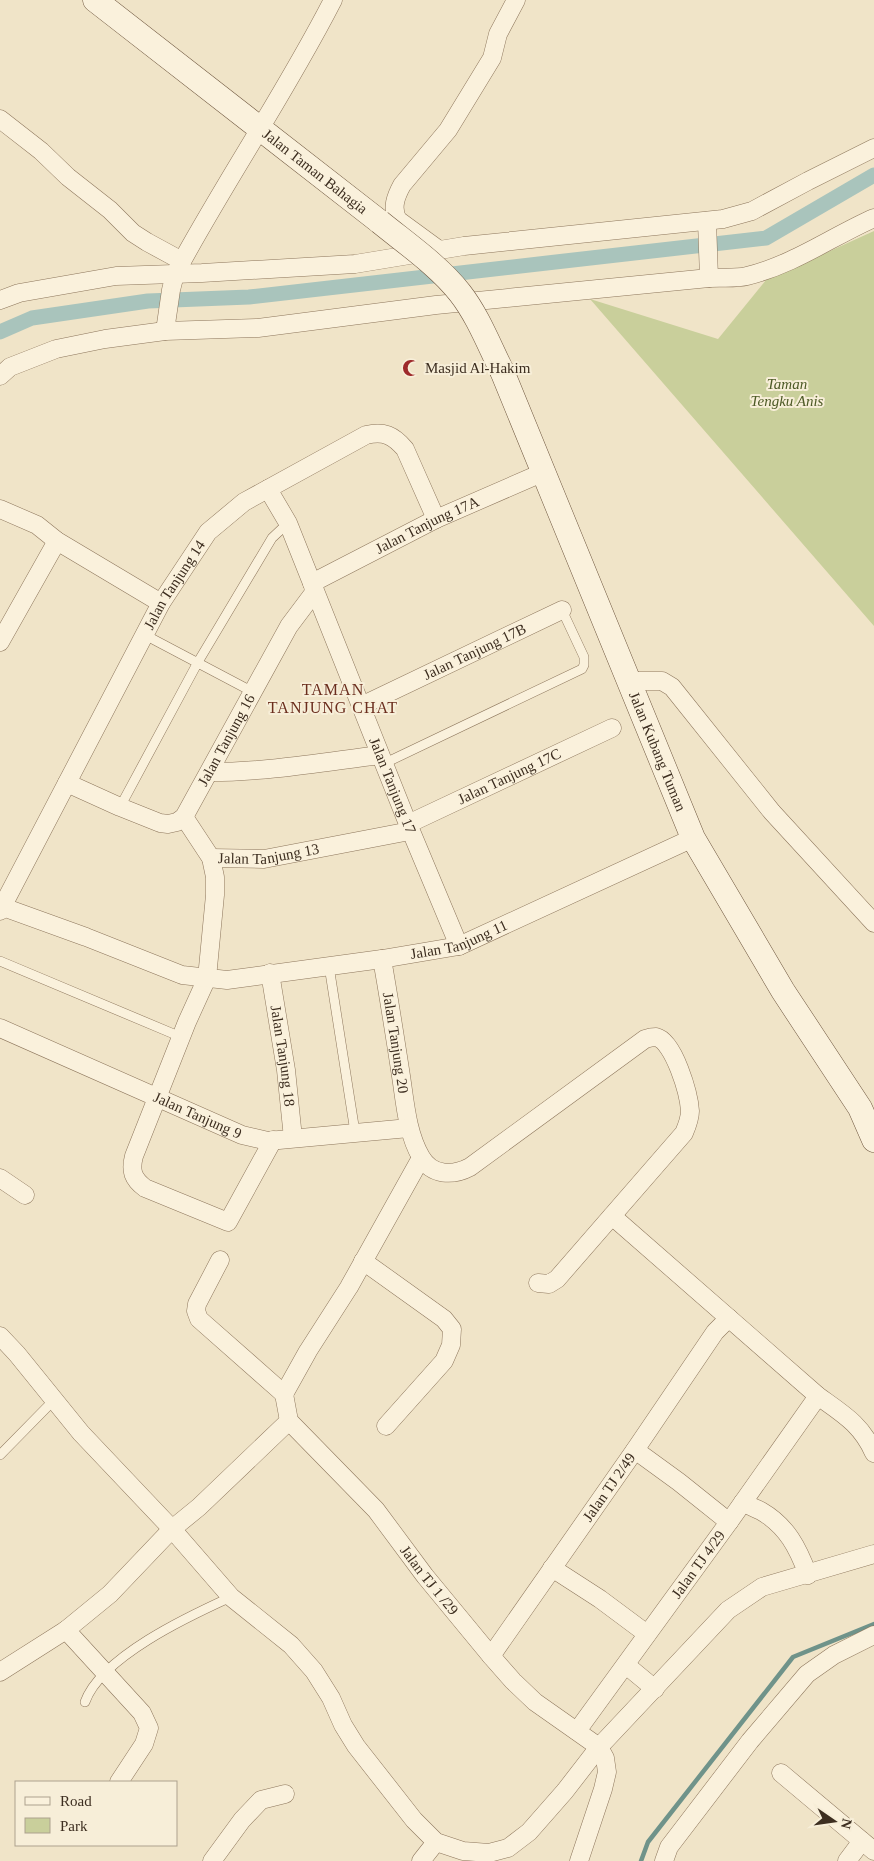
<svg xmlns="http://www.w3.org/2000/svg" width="874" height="1861" font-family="'Times New Roman',serif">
<rect width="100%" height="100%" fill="#f0e4c8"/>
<path fill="#c9cf9b" d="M 874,231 L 874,626 L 590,299 L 718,339 L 766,280 Z"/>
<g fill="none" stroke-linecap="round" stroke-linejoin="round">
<path stroke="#6f938a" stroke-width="4.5" d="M 641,1861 L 648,1842 L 793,1657 L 874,1624"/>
<path stroke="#a9c4bc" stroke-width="15" d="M 0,332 L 32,318 L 148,301 L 249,297 L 766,238 L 874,175"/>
<g stroke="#8d765c" stroke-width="10">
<path id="lane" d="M 145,635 L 253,692
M 383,764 L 582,669 L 584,665 L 584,657 L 562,610
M 120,807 L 198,662 L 272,538 L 288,523
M 0,961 L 181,1037
M 329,966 L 355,1132
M 0,1455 L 54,1400
M 85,1702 C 101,1657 189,1616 231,1597"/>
</g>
<g stroke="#8d765c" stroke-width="19">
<g id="street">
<path d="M 0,119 L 41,151 L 68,177 L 110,210 L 133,233 L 147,242 L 182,261"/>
<path d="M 707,221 L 709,278"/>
<path d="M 439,250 L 398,220 C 391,208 396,196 402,185 L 448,130 L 492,58 L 498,34 L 516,0"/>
<path d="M 0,300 L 19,293 L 116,276 L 202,273 L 355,264 L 464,246 L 723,219 L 752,211 L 808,181 L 874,148"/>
<path d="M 165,331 L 171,290 L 175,274 C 225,181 285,94 333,0"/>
<path d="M 0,376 L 10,367 L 56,349 L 105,339 L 165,331 L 258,328 L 436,305 L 709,278 C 721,277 735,279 747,276 C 795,264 831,237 874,218"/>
<path id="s1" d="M 268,489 L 288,523 L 408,824 L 459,946"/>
<path d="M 0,509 L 37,525 L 57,541 L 161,603"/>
<path id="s2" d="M 312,583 L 436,519 L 544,472"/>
<path d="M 0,642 L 57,541"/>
<path d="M 629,681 L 662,681 L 672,687 L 772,812 L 874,923"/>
<path id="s3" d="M 361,706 L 562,610"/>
<path d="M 211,772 C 267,772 324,762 380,755"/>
<path id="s4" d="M 67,783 L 120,807 L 160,823 L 168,824 L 177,822 L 184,817 L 289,626 L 313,594 L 314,587"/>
<path d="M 184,817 L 211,858 L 215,877 L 215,895 L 207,978 L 187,1022 L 134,1156 C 130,1171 133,1179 145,1188 L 228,1222 L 273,1140"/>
<path id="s5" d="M 408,824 L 612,728"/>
<path id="s6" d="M 211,858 L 264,859 L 410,831"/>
<path id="s7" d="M 0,906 L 86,937 L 182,975 L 227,980 L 382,959 L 459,946 L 693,838"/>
<path id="s8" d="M 0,911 L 161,603 L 208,532 L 244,502 L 366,435 C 384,431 393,435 405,449 L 436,519"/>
<path id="s9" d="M 382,959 C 389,998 395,1037 401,1076 C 405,1102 407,1133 421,1157 C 432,1176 453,1176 470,1167 L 645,1039 C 648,1038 653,1037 656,1037 C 674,1041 689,1094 690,1111 C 690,1119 687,1126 684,1133 L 557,1279 L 549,1284 L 538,1283"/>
<path id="s10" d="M 270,973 L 286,1070 L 293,1138"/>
<path id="s11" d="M 0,1028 L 242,1135 L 268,1141 L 409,1128"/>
<path d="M 0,1178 L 25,1195"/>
<path d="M 612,1216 L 818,1396 C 843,1414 861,1424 874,1453"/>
<path d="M 220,1260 L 197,1304 L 196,1311 L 199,1319 L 284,1394"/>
<path d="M 363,1261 L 444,1319 L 452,1329 L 451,1345 L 444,1361 L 386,1426"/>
<path d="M 0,1336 L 17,1354 L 81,1433 L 172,1529 L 231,1597 L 291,1645 L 314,1671 L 331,1698 L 343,1725 L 356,1746 L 414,1820 L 436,1842 L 463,1851 L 489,1853 L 508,1848 L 529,1832 L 565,1791 L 599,1747 L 728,1610 L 762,1587 L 874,1554"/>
<path id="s12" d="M 284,1394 L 289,1421 L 376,1510 L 425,1576 L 491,1656 L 513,1681 L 535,1702 L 599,1747 L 605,1758 L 607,1772 L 603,1789 L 579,1861"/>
<path d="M 284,1394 L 308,1351 L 349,1287 L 421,1158"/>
<path d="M 635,1450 L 679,1482 L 729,1522"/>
<path d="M 743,1502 C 749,1506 755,1508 761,1511 C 787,1526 798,1548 808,1575"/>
<path d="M 552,1568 L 600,1599 L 647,1634"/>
<path d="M 66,1630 L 142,1713 L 149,1728 L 144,1744 L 119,1782"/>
<path id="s13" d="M 491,1656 L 635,1450 L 715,1332 L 729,1318"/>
<path d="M 626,1665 L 655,1689"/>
<path d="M 0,1672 L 66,1630 L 110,1594 L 172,1529 L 199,1507 L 289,1421"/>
<path id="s14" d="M 577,1731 L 729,1522 L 818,1396"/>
<path d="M 781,1773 L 874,1851"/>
<path d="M 212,1861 L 242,1820 L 261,1800 L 285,1794"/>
<path d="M 421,1861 L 436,1842"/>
<path d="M 664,1861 L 669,1847 L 750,1741 L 807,1674 L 834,1655 L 874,1635"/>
<path d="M 847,1861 L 862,1841"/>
</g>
</g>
<g stroke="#6f573f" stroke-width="25">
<g id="secondary">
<path id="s15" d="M 95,0 L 380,222"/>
<path id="s16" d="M 502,371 L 693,838 L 783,991 L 860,1108 L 874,1140"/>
</g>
</g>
<use href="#lane" stroke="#faf1dc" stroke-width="9"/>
<use href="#street" stroke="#faf1dc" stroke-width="18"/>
<use href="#secondary" stroke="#faf1dc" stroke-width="24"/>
<g stroke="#6f573f" stroke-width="25" stroke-linecap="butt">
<path id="secondary-bridge" d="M 380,222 C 407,244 439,266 460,293 C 478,316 489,345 502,371"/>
</g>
<use href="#secondary-bridge" stroke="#faf1dc" stroke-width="24"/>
</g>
<defs>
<g id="mosque-bare" transform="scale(1.35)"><path d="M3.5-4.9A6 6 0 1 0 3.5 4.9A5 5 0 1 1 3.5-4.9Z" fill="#9e2a2b" stroke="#f7eed8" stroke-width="2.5" paint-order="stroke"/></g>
</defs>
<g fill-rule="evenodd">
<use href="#mosque-bare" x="411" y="368"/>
</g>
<g text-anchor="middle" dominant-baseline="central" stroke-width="4" stroke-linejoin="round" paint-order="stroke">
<g font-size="15" fill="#3d2e20" stroke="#f7eed8">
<text stroke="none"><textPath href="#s15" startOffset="279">Jalan Taman Bahagia</textPath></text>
<text stroke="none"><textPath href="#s2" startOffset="129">Jalan Tanjung 17A</textPath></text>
<text stroke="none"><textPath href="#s8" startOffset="370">Jalan Tanjung 14</textPath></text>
<text stroke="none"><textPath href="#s3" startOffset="126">Jalan Tanjung 17B</textPath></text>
<text stroke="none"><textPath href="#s4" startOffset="215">Jalan Tanjung 16</textPath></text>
<text stroke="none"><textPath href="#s16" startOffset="411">Jalan Kubang Tuman</textPath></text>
<text stroke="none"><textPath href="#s5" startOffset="112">Jalan Tanjung 17C</textPath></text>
<text stroke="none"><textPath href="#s1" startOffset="322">Jalan Tanjung 17</textPath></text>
<text stroke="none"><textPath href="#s6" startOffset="58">Jalan Tanjung 13</textPath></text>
<text stroke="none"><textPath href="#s7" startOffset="476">Jalan Tanjung 11</textPath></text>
<text stroke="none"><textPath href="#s9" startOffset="85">Jalan Tanjung 20</textPath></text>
<text stroke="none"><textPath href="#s10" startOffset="84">Jalan Tanjung 18</textPath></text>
<text stroke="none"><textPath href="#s11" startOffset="216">Jalan Tanjung 9</textPath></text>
<text stroke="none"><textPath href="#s13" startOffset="206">Jalan TJ 2/49</textPath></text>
<text stroke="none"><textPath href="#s14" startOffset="206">Jalan TJ 4/29</textPath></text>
<text stroke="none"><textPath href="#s12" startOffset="240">Jalan TJ 1 /29</textPath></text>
</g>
<g font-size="15" fill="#3d2e20" stroke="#f7eed8" text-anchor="start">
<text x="425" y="368">Masjid Al-Hakim</text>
</g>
<g font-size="15" font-style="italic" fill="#4d5a26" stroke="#f7eed8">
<text x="787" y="384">Taman<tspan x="787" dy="17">Tengku Anis</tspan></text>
</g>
<g font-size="16" letter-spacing="1" fill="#6b2e1e" stroke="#f7eed8">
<text x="333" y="689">TAMAN<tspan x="333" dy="18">TANJUNG CHAT</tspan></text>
</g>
</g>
<rect x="15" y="1781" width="162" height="65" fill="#f7eed8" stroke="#ada18e"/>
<rect x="25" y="1797" width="25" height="8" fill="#faf1dc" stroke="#ada18e"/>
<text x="60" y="1806" font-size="15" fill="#3d2e20">Road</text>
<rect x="25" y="1818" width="25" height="15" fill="#c9cf9b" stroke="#ada18e"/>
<text x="60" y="1831" font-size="15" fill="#3d2e20">Park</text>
<g transform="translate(834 1821) rotate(103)" stroke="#f7eed8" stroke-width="4" paint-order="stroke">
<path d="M0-4L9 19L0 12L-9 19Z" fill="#3d2e20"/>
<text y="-8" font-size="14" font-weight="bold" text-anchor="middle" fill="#3d2e20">N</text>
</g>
</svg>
